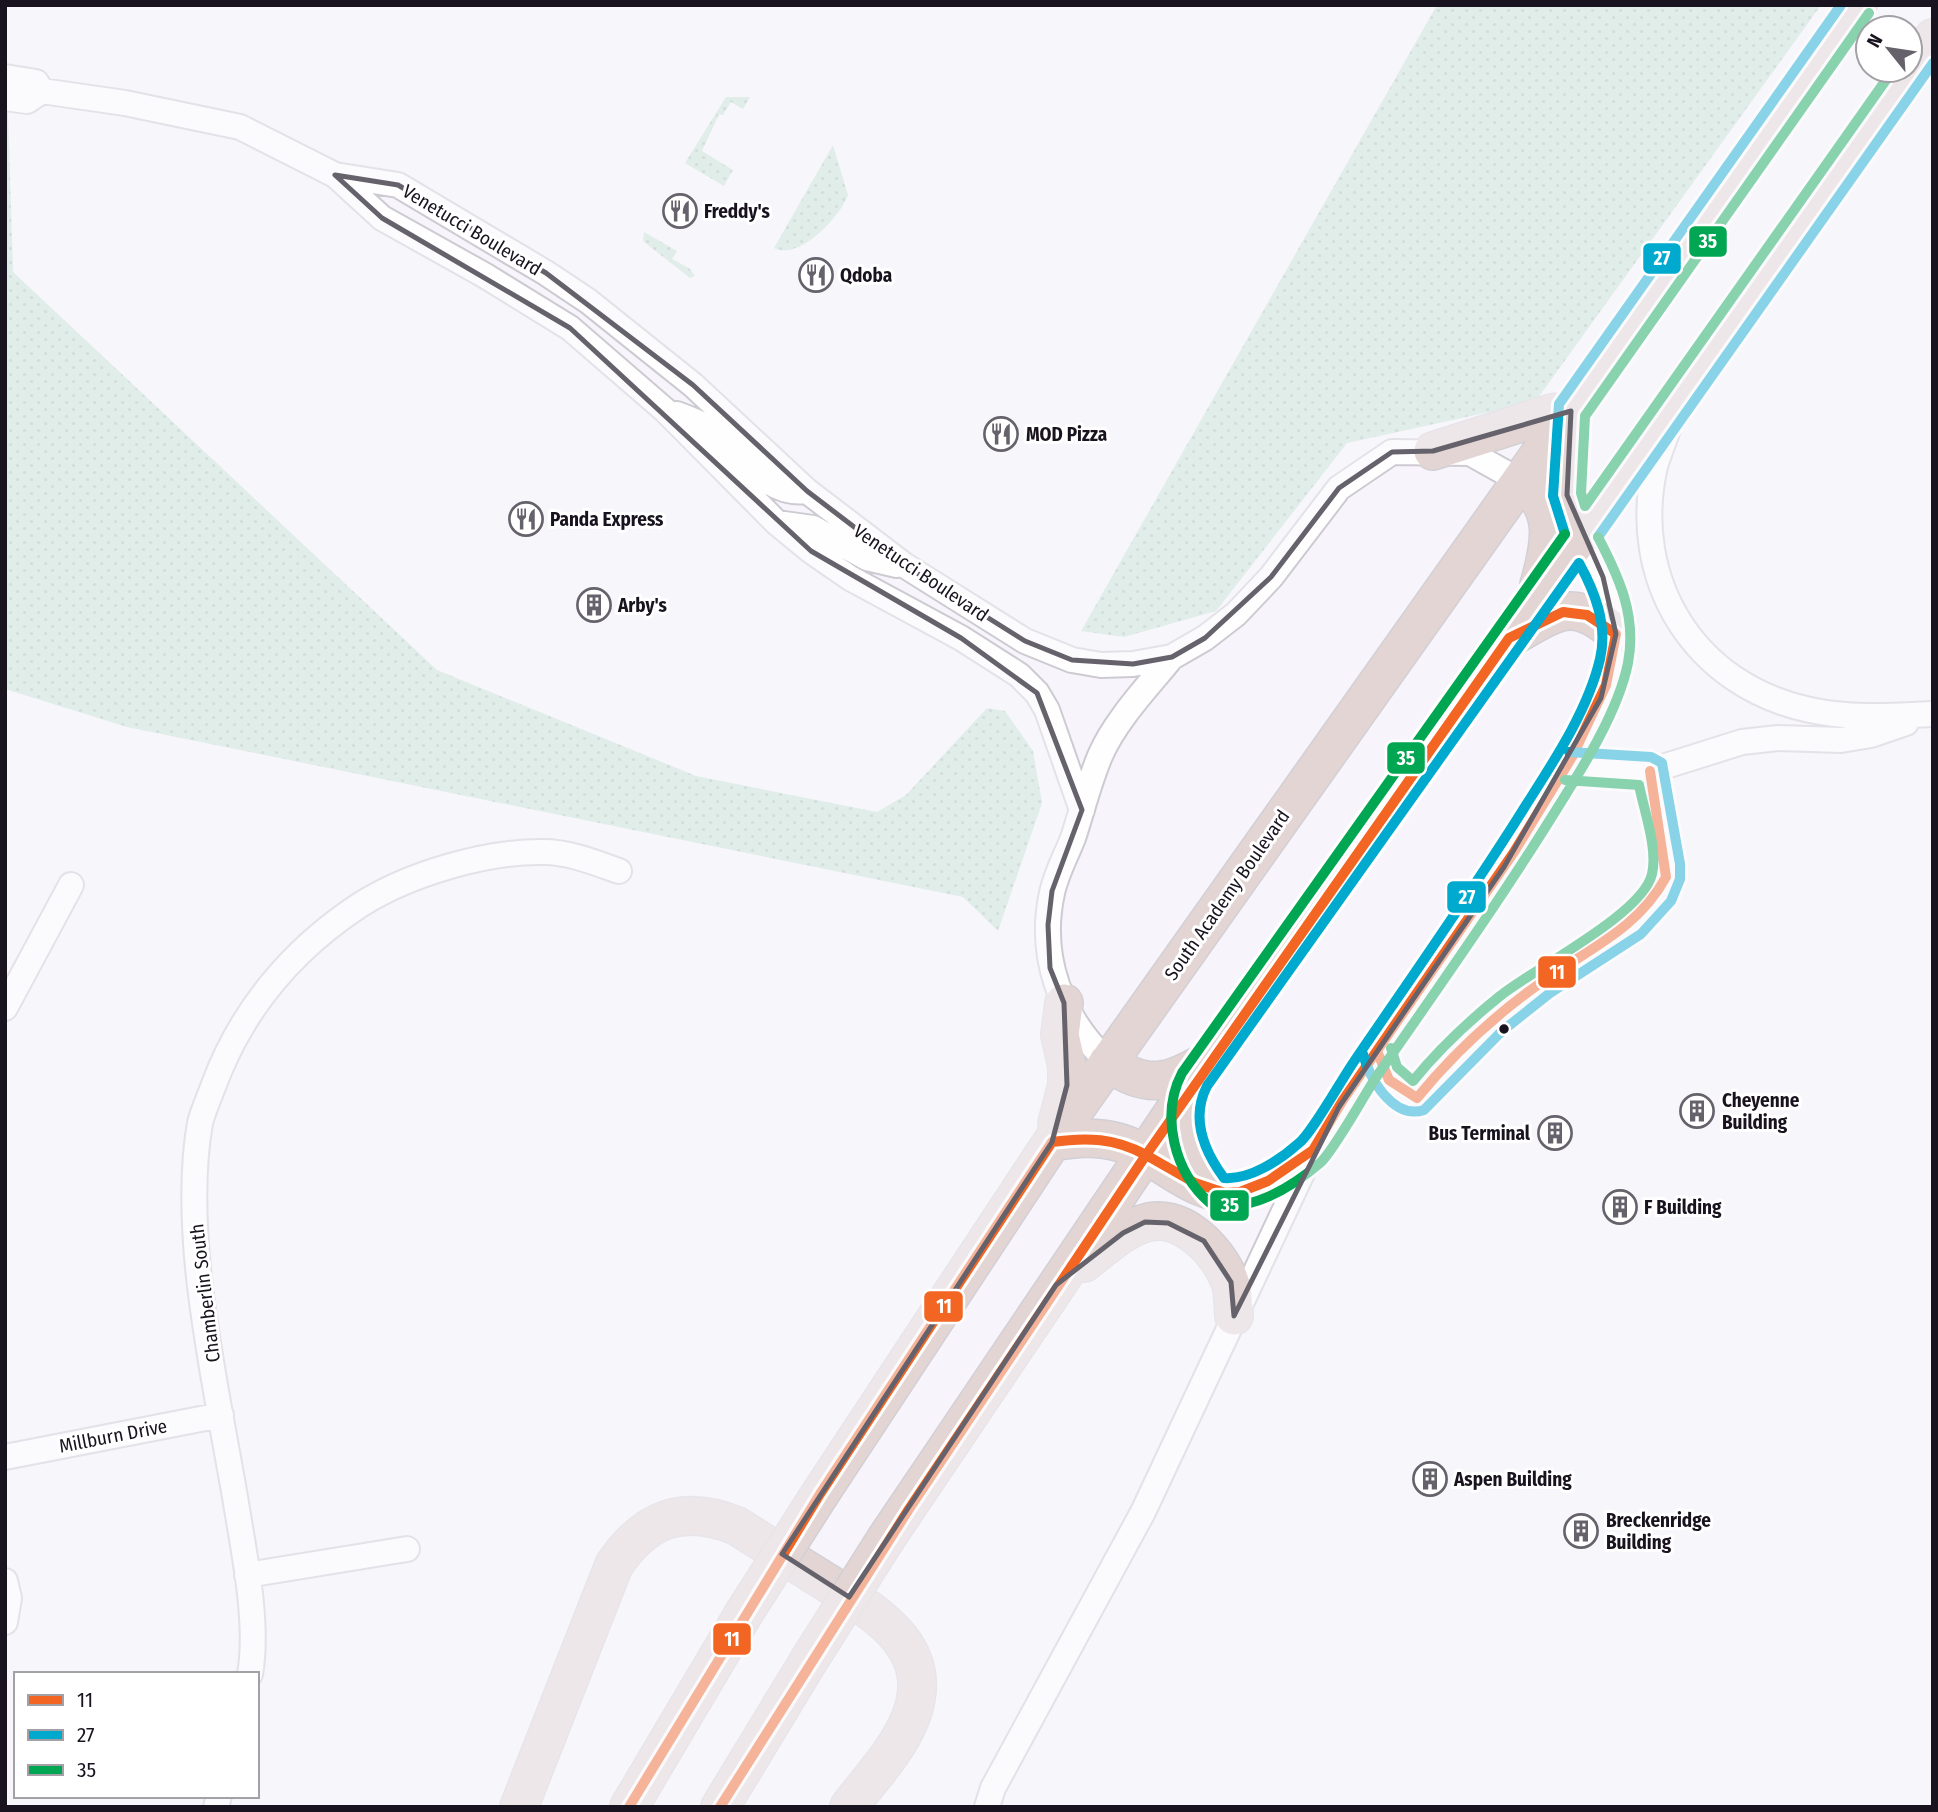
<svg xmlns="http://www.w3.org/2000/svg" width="1938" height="1812" font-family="'Fira Sans Condensed',sans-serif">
<defs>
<pattern id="grass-dots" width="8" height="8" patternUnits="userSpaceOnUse" patternTransform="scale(1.75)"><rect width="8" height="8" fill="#c3e2d3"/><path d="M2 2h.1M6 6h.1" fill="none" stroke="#a7c1b5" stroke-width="1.8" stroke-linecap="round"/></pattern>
</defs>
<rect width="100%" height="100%" fill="#f7f5fb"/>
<path fill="url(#grass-dots)" d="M 1437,5 L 1821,5 L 1535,402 L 1347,443 L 1216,611 L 1124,637 L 1081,631 Z
M 5,13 L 13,272 L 437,670 L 696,776 L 877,812 L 906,795 L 987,708 L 1005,711 L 1033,751 L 1042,803 L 998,931 L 963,897 L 127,727 L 5,689 Z
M 726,97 L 750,97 L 743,109 L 731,102 L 723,115 L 719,114 L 702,151 L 733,170 L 724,186 L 685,163 Z
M 833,145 L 848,195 C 840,217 799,261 774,248 Z
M 644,232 L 677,251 L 672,259 L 689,268 L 695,276 L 690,278 L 648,245 L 643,241 Z"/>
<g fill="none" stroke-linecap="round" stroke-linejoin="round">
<g stroke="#cdcad2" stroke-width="28">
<path id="minor" d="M 5,77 L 36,82 L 42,91
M 5,98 L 27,101 L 42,91 L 125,103 L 240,127 L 335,175 L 382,218 L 484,275 L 570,328 L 666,411 L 777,523 L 811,551 L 850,578 L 961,638 L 1019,675 L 1037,693 L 1047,710 L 1082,810
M 335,175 L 398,185 L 546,273 L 588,301 L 693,385 L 807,491 L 904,565 L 1025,641 L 1072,660 L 1101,665 L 1133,664 L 1172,657 L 1205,638 L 1236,614 L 1271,577 L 1339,488 L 1392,452 L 1470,453 L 1522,482
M 677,414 C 693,420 708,426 721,437 C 748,460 767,496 807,491
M 1669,426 C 1665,439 1659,453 1655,466 C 1629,581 1695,686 1810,710 C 1851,719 1891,716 1932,714
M 777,523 L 813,528 L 867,558 L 897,565
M 1567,766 L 1609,771 L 1650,771 L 1742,742 L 1778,738 L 1841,740 L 1871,735 L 1906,723
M 5,1008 L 71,885
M 1108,1062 C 1061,1018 1038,957 1052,893 C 1056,874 1066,856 1073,838 C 1082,811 1089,782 1100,756 C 1114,722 1149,685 1172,657
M 5,1457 L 221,1415
M 247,1575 L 407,1549
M 5,1581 L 9,1598 L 5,1622
M 250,1674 C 259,1624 244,1553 236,1503 C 217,1389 180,1237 200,1123 C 203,1111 209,1098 213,1087 C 241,1010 293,949 360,905 C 409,874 486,851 544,852 C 569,852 596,863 619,871
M 216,1807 L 219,1796
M 987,1807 L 993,1788 L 1143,1512 L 1312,1152 C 1383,1032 1471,922 1544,803 C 1569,763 1605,708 1614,661 C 1623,615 1602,575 1581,536"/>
</g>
<g stroke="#d2d0d5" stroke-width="40">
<path id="highway" d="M 1571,414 L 1567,495 L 1581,536
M 1433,451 L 1552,413 L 1571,411
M 1522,482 C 1559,509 1550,546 1539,585
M 1513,636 C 1558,611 1573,596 1616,634
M 1108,1062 C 1146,1090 1169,1084 1208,1060
M 1189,1090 C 1183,1136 1187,1154 1216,1191
M 1057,1124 L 1067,1085 L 1067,1066 L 1060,1035 L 1064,1003
M 1052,1142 C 1076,1138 1097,1136 1121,1143 C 1159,1155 1195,1198 1237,1193 C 1265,1190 1290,1167 1312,1152
M 1084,1263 C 1102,1249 1120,1232 1142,1224 C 1179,1210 1216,1248 1229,1279 C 1234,1290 1233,1304 1234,1316
M 820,1494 L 1052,1142 L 1858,5
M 887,1537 L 1189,1089 L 1933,38
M 519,1807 L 614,1565 C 646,1518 683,1504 737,1526 C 765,1544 794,1562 823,1580 C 873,1612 939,1646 910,1719 C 897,1751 870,1779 849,1807
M 629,1807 L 744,1613
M 720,1807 L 811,1657"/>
</g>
<use href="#minor" stroke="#fefefe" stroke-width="24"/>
<use href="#highway" stroke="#e2d5d3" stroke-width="37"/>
<g stroke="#d2d0d5" stroke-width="40" stroke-linecap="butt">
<path id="highway-bridge" d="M 744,1613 L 820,1494
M 811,1657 L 887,1537"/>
</g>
<use href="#highway-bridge" stroke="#e2d5d3" stroke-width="37"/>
<g stroke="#fff" stroke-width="16">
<path id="bus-1" d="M 1563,612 L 1587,615 L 1616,634 L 1606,685 L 1572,757 L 1514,852 L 1343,1100 L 1313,1150 L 1268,1181 L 1240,1192 L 1225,1193 L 1195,1183 L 1146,1155 L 1509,638 Z
M 1377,1051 L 1389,1080 L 1417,1098 C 1453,1054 1495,1015 1542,982 C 1588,949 1638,929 1666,877 L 1650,771
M 1052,1142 C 1087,1137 1115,1138 1146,1155
M 629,1807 L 820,1494 L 1052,1142
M 720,1807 L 909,1509 L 1146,1155"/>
</g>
<g stroke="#fff" stroke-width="16">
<path id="bus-2" d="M 1565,534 L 1553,496 L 1559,404 L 1841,5
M 1598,537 L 1933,63
M 1579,563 C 1595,592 1608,625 1600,659 C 1588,710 1554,761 1526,805 C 1472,892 1413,975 1355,1060 C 1343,1077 1312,1133 1299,1143 C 1280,1160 1250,1180 1224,1178 C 1204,1151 1190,1119 1207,1086 Z
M 1363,1054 C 1369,1078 1393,1120 1424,1110 L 1501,1032 L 1550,993 L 1641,934 L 1671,901 L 1680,879 L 1680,864 L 1662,763 L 1651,757 L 1569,752"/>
</g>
<g stroke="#fff" stroke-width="16">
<path id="bus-3" d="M 1869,13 L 1585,416 L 1581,493 L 1585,506 L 1893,70
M 1565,534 L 1182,1073 C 1160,1115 1174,1172 1210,1203 C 1248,1215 1292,1187 1320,1163 C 1333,1152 1363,1097 1375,1079 C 1435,992 1497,905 1553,815 C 1580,772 1618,713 1628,663 C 1637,616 1619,577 1598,537
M 1391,1048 L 1397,1067 L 1413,1081 C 1439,1049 1469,1021 1500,996 C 1535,968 1643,914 1652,874 C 1658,848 1644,811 1639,785 L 1565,780"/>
</g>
<use href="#bus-1" stroke="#f26522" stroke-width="10"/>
<use href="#bus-2" stroke="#00a9ce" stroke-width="10"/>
<use href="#bus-3" stroke="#00a651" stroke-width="10"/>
</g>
<path d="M0 0H1938V1812H0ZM 335,175 L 398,185 L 546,273 L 693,385 L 807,491 L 904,565 L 1025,641 L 1072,660 L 1133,664 L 1172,657 L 1205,638 L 1271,577 L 1339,488 L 1392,452 L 1433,451 L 1571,411 L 1567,495 L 1603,577 L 1616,634 L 1601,698 L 1504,867 L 1339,1107 L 1234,1316 L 1231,1282 L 1204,1241 L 1168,1223 L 1145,1222 L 1123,1233 L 1056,1285 L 849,1597 L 782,1554 L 1052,1142 L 1067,1085 L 1064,1003 L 1050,968 L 1048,925 L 1052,891 L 1082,810 L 1037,693 L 961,638 L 811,551 L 570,328 L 382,218 Z" fill="#f7f5fb" fill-opacity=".55" fill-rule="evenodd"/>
<path fill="none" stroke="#66626b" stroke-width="5" stroke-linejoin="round" d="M 335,175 L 398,185 L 546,273 L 693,385 L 807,491 L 904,565 L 1025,641 L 1072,660 L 1133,664 L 1172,657 L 1205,638 L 1271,577 L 1339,488 L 1392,452 L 1433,451 L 1571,411 L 1567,495 L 1603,577 L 1616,634 L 1601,698 L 1504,867 L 1339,1107 L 1234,1316 L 1231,1282 L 1204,1241 L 1168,1223 L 1145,1222 L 1123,1233 L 1056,1285 L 849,1597 L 782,1554 L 1052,1142 L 1067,1085 L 1064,1003 L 1050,968 L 1048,925 L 1052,891 L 1082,810 L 1037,693 L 961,638 L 811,551 L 570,328 L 382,218 Z"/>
<defs>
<g id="restaurant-ring" transform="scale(1.75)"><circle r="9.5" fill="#fff" stroke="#66626b" stroke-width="1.5"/><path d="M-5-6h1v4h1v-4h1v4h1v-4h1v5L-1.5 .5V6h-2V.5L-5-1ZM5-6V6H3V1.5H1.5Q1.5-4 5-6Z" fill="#66626b"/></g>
<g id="building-ring" transform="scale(1.75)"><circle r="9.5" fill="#fff" stroke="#66626b" stroke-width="1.5"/><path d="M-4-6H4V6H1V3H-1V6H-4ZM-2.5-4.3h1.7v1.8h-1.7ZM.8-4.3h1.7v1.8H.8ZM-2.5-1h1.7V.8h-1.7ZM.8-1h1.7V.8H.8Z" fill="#66626b"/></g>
</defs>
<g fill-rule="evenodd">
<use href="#restaurant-ring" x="680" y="211"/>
<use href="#restaurant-ring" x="816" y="275"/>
<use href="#restaurant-ring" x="1001" y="434"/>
<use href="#restaurant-ring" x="526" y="519"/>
<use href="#building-ring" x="594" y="605"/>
<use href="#building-ring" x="1697" y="1111"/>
<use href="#building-ring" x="1555" y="1133"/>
<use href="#building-ring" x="1620" y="1207"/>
<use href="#building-ring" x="1430" y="1479"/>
<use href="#building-ring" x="1581" y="1531"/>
</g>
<circle fill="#18131e" stroke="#fff" stroke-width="2.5" cx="1504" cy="1029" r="6"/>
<g text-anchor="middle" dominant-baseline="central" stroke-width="6" stroke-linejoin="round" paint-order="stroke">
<g font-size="19" font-weight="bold" fill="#18131e" stroke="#fff" text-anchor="start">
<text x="704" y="211">Freddy's</text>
<text x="840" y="275">Qdoba</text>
<text x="1026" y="434">MOD Pizza</text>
<text x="550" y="519">Panda Express</text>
<text x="618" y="605">Arby's</text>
<text x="1722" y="1100">Cheyenne<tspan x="1722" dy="22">Building</tspan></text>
<text x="1530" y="1133" text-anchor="end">Bus Terminal</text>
<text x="1644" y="1207">F Building</text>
<text x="1454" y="1479">Aspen Building</text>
<text x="1606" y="1520">Breckenridge<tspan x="1606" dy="22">Building</tspan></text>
</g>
<g font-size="19" fill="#18131e" stroke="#fff">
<text transform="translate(472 230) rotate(31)">Venetucci Boulevard</text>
<text transform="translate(921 573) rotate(34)">Venetucci Boulevard</text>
<text transform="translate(1227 895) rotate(-55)">South Academy Boulevard</text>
<text transform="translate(205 1293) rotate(-97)">Chamberlin South</text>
<text transform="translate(113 1436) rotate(-11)">Millburn Drive</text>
</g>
</g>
<g stroke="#fff" stroke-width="2.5">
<rect x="1688" y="225" width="40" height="33" rx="7" fill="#00a651"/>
<rect x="1642" y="242" width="40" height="33" rx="7" fill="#00a9ce"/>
<rect x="1386" y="741" width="40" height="34" rx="7" fill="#00a651"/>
<rect x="1446" y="880" width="41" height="34" rx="7" fill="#00a9ce"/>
<rect x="1537" y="955" width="40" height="34" rx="7" fill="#f26522"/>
<rect x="1209" y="1189" width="41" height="33" rx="7" fill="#00a651"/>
<rect x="923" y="1290" width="41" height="33" rx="7" fill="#f26522"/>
<rect x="712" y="1622" width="40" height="34" rx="7" fill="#f26522"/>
</g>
<g font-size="19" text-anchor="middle" font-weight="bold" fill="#fff">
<text x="1708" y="248">35</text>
<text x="1662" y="265">27</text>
<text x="1406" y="765">35</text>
<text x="1467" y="904">27</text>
<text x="1557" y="979">11</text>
<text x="1230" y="1212">35</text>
<text x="944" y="1313">11</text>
<text x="732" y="1646">11</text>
</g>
<rect width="1938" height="1812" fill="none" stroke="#18131e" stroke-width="14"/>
<rect x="14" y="1672" width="245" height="126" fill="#ffffff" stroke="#a3a1a5" stroke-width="2"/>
<rect x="28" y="1695" width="35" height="10" fill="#f26522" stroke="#a3a1a5" stroke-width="2"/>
<text x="77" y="1707" font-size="21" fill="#18131e">11</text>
<rect x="28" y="1730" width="35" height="10" fill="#00a9ce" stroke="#a3a1a5" stroke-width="2"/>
<text x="77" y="1742" font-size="21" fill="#18131e">27</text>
<rect x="28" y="1765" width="35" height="10" fill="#00a651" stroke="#a3a1a5" stroke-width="2"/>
<text x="77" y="1777" font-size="21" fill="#18131e">35</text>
<g transform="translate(1889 49) rotate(300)"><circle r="33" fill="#ffffff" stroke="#a3a1a5" stroke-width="2"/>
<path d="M0-5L12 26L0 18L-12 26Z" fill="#66626b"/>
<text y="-10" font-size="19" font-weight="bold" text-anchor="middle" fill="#18131e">N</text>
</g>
</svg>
